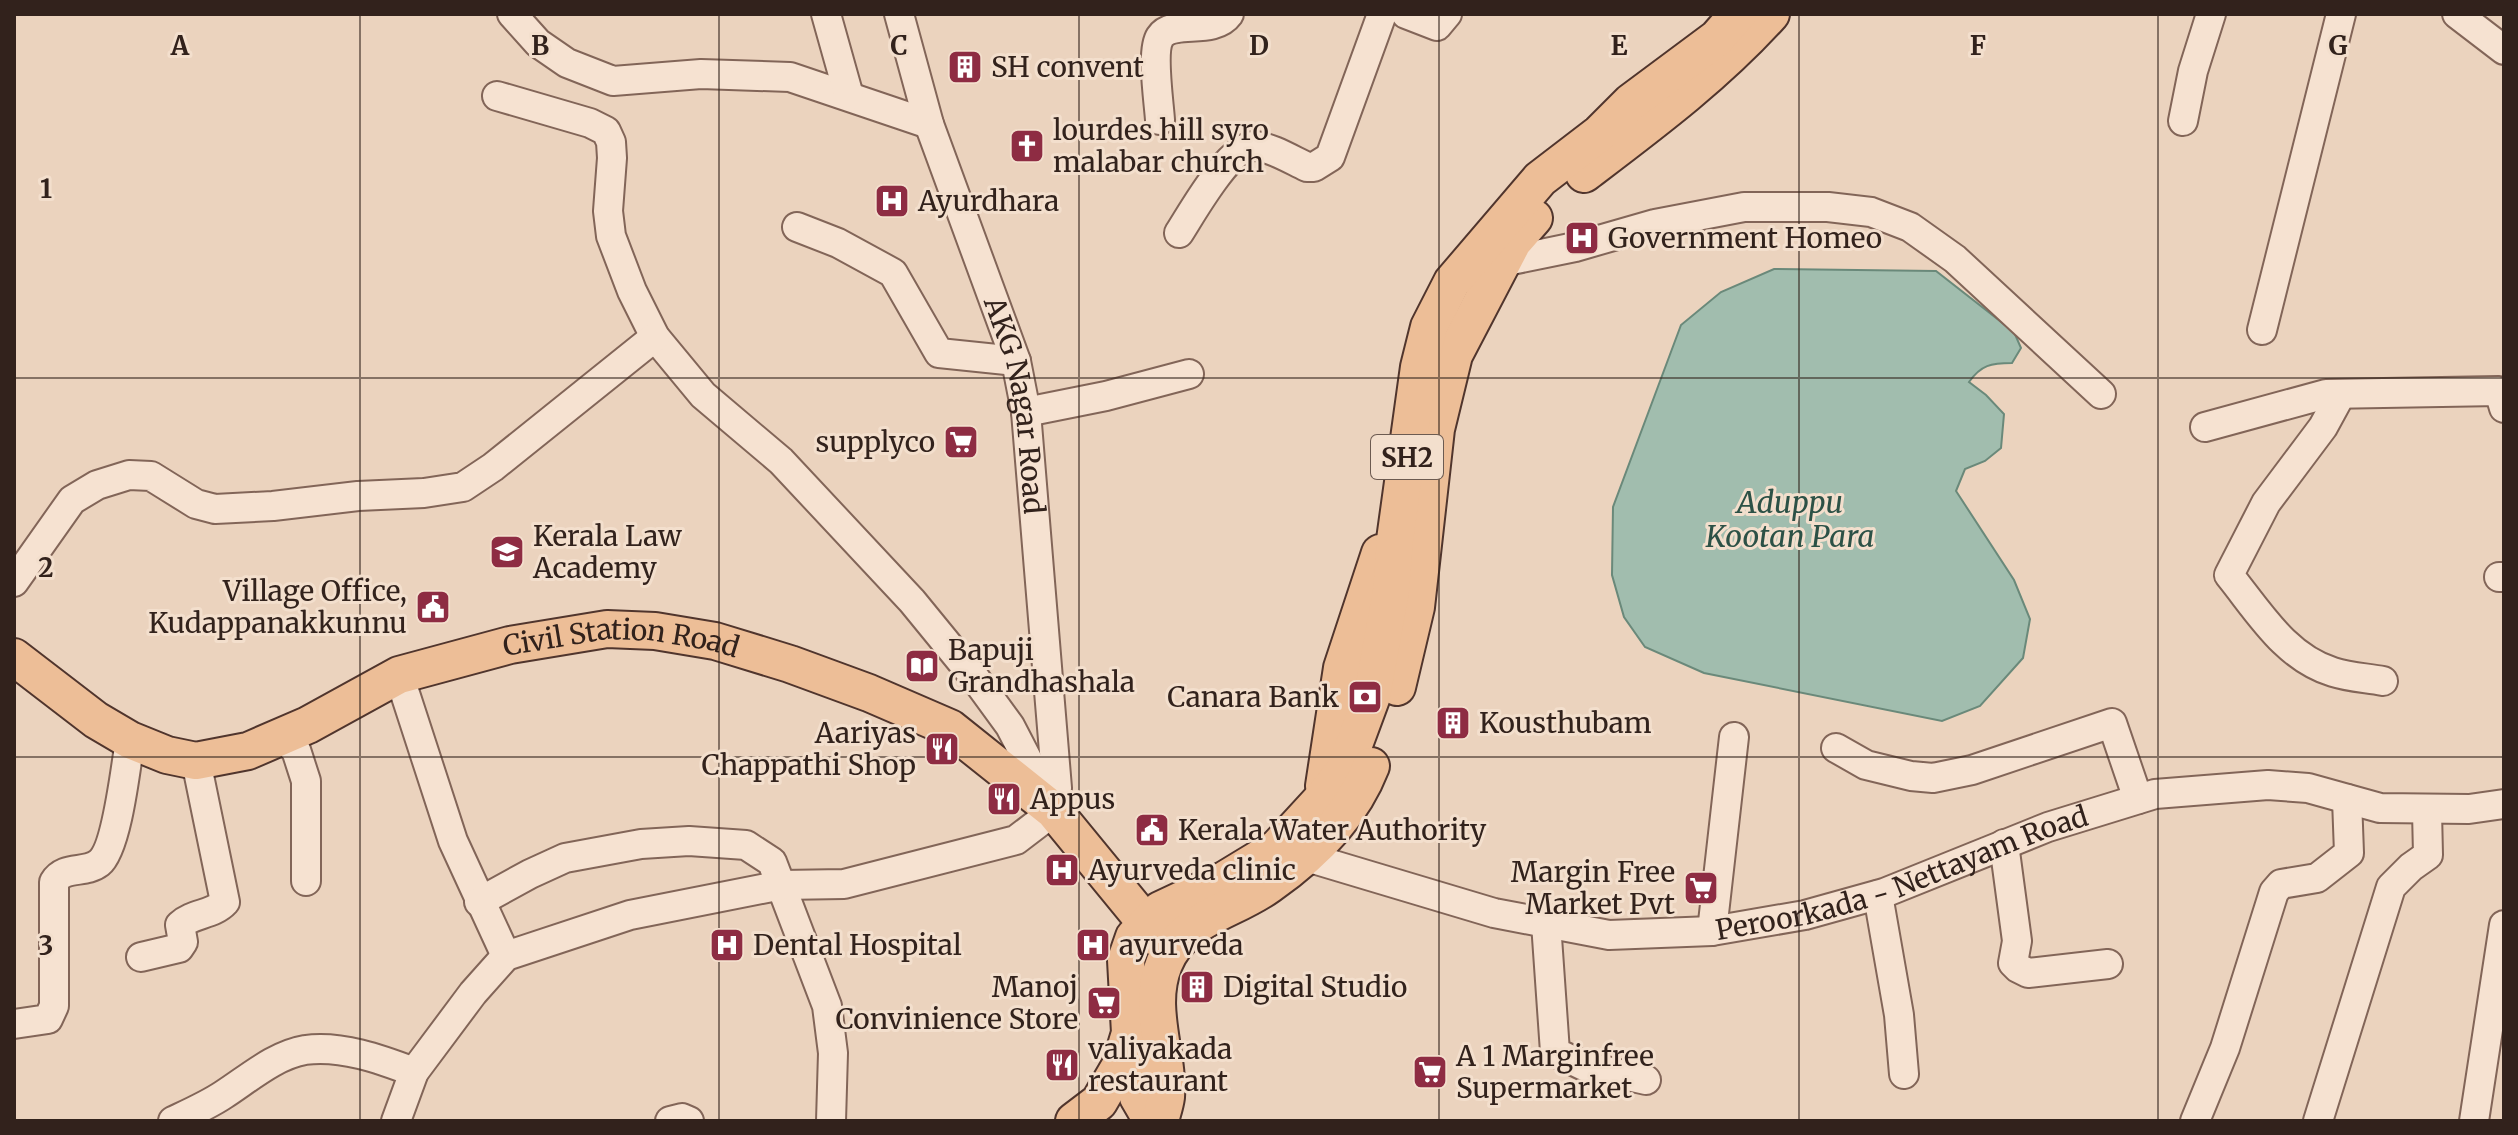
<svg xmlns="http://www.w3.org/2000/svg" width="2518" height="1135" font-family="Merriweather,serif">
<rect width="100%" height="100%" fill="#ebd3be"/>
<path fill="#a1bdae" stroke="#6a897a" stroke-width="2" d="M 1774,269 L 1936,271 L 2014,332 L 2021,348 L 2012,363 C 1991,363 1981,365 1969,382 L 1986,395 L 2004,414 L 2001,448 L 1985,461 L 1965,469 L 1956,491 L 2014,580 L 2030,619 L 2023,658 L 1980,706 L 1942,721 L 1704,673 L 1645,647 L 1624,617 L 1612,575 L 1613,507 L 1681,325 L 1721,292 Z"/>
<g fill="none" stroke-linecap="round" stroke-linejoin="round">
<g stroke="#826558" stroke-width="32">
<g id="minor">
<path d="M 512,14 L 538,43 L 567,63 L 613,81 L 701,74 L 790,77 L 929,124"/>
<path d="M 826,14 L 849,96"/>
<path id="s1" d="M 899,14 L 929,124 L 1016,361 L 1026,412 L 1057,788 L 1054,810"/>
<path d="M 1406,14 L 1437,26 L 1447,14"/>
<path d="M 2457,14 L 2504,50"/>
<path d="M 497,96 L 590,123 L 606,131 L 611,142 L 612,158 L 608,211 L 611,236 L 632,291 L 655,337 L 703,395 L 781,461 L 912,601 L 975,678 L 1010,726 L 1050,803"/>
<path d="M 1160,120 C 1159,103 1151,51 1160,37 C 1172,18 1213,36 1229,14"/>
<path d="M 2183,121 L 2193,71 L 2211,14"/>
<path d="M 797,227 L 838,243 L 893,273 L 939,353 L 1016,361"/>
<path d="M 1179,233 C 1192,213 1230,144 1255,146 C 1271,147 1292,160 1307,167 L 1314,167 L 1330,157 L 1382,14"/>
<path d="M 1502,262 L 1575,247 L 1655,224 L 1744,207 L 1828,207 L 1871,212 L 1910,227 L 1955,259 L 2101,394"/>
<path d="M 2262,330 L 2341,14"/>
<path d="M 2341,394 L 2323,427 L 2266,503 L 2229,575 C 2259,612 2285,657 2333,672 C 2348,677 2366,678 2383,681"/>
<path d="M 1026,412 L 1106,396 L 1189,374"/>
<path d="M 2205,427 L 2326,394 L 2499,391 L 2504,408"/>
<path d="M 2499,577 L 2504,577"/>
<path d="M 14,582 L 72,500 L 97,485 L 129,475 L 151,476 L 196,504 L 215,509 L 273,506 L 358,496 L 424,493 L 463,487 L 493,467 L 655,337"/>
<path d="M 399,675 L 453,841 L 506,956"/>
<path d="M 281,737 L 296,750 L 306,781 L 306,881"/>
<path d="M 1836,748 L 1866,765 L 1911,776 L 1933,778 L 1972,770 L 2112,723 L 2138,799"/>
<path d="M 2004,844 L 2017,941 L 2013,963 L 2018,968 L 2028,973 L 2108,964"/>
<path id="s2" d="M 1290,852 L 1494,913 L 1609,935 L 1712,931 L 1805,915 L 1884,893 L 2048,827 L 2155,794 L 2268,785 L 2308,788 L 2380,808 L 2469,809 L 2504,804"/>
<path d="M 1878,895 L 1899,1015 L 1904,1074"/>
<path d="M 479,902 L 530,874 L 565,858 L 641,844 L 689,841 L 746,845 L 772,862 L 827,1006 L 833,1053 L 831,1121"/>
<path d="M 1546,923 L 1555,1052 L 1584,1066 L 1646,1080"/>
<path d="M 1712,931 L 1734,737"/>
<path d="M 141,957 L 179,948 L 183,942 L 180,925 C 193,913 213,915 225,902 L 196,761"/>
<path d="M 14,1024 L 48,1019 L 54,1006 L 54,882 C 64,865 85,874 99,863 C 117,849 126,765 130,740"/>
<path d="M 173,1121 C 190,1113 208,1105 223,1095 C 248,1079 275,1055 305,1050 C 341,1045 380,1059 414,1072"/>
<path d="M 396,1121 L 414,1072 L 473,993 L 506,956 L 630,915 L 782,885 L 844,884 L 1016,840 L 1054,811"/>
<path d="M 670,1121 L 682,1118 L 689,1121"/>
<path d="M 2195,1121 L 2225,1048 L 2274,892 L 2281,884 L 2317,878 L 2349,853 L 2347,799"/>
<path d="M 2318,1121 L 2391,887 L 2411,867 L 2428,855 L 2427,811"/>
<path d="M 2474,1121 L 2504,925"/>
</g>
</g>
<g stroke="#50352d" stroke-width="40">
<g id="major">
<path d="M 1584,174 C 1650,124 1716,75 1771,14"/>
<path id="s3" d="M 14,657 L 96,720 L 130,740 L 167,755 L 196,761 L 248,751 L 308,725 L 399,675 L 510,645 L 607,629 L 655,631 L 715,641 L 790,664 L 869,693 L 950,728 L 1054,811 L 1159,939"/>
<path d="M 1397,687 L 1416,607 L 1436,429 L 1454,355 L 1513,242 L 1534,218"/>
<path d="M 1324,786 L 1342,668 L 1380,553"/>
<path d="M 1131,1039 L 1138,1097 L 1152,1121"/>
<path d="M 1074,1121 L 1099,1102 L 1120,1066 L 1130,1033 L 1126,960 L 1134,937 L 1160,910 L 1226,879 L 1277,848 L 1322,799 L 1345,769 L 1372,696 L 1391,591 L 1395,540 L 1419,367 L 1429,327 L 1452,282 L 1540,179 L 1600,133 L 1631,102 L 1717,38 L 1738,14"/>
<path d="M 1160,1121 C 1162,1113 1165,1105 1166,1097 C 1169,1053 1146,1008 1164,964 C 1183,917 1232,912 1269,885 C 1312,855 1352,815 1371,766"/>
</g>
</g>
<use href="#minor" stroke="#f6e2d1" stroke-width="28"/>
<use href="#major" stroke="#edbe97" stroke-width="36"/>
</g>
<path fill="none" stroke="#32221c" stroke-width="2" stroke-opacity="0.55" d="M 360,14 L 360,1121M 719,14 L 719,1121M 1079,14 L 1079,1121M 1439,14 L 1439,1121M 1799,14 L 1799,1121M 2158,14 L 2158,1121M 14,378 L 2504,378M 14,757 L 2504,757"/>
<defs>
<g id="building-square" transform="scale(1.8)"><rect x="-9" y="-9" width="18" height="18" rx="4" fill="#8e2c43" stroke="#f3dfcd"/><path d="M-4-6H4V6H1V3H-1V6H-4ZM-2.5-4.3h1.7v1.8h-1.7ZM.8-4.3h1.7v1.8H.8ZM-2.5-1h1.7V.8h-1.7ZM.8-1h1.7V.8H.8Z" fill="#fff"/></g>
<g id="church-square" transform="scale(1.8)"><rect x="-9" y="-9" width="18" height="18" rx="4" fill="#8e2c43" stroke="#f3dfcd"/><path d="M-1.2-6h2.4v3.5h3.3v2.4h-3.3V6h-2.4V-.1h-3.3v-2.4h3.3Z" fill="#fff"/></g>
<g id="hospital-square" transform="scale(1.8)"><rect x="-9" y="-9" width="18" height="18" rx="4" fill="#8e2c43" stroke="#f3dfcd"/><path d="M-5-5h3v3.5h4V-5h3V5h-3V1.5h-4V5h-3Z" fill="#fff"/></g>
<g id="supermarket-square" transform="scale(1.8)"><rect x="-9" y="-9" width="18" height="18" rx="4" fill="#8e2c43" stroke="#f3dfcd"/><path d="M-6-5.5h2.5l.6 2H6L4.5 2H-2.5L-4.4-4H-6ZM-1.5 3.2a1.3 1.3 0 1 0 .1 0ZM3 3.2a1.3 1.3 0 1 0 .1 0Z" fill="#fff"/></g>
<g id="university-square" transform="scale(1.8)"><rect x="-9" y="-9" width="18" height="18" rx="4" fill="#8e2c43" stroke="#f3dfcd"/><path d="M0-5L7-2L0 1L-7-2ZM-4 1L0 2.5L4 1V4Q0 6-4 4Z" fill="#fff"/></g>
<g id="civic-square" transform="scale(1.8)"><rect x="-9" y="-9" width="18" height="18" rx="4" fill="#8e2c43" stroke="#f3dfcd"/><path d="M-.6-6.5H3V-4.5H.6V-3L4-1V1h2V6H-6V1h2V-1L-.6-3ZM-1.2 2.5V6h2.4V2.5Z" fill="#fff"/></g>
<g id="library-square" transform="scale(1.8)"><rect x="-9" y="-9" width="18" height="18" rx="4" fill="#8e2c43" stroke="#f3dfcd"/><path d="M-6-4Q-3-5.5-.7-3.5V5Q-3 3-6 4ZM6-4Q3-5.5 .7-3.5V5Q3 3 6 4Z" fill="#fff"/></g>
<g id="bank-square" transform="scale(1.8)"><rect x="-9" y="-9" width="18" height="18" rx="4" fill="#8e2c43" stroke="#f3dfcd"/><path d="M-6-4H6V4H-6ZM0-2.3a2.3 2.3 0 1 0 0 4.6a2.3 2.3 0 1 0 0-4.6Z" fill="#fff"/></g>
<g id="restaurant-square" transform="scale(1.8)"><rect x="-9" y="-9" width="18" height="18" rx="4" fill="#8e2c43" stroke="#f3dfcd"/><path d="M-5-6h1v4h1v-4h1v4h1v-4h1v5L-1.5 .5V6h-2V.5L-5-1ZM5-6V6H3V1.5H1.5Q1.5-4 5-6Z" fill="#fff"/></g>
</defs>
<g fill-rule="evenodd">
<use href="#building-square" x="965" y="67"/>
<use href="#church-square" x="1027" y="146"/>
<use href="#hospital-square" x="892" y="201"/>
<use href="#hospital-square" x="1582" y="238"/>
<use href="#supermarket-square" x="961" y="442"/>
<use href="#university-square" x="507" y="552"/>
<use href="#civic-square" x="433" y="607"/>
<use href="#library-square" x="922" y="666"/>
<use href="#bank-square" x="1365" y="697"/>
<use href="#building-square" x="1453" y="723"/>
<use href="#restaurant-square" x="942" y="749"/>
<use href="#restaurant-square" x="1004" y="799"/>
<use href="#civic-square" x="1152" y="830"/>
<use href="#hospital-square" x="1062" y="870"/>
<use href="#supermarket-square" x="1701" y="888"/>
<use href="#hospital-square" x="727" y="945"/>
<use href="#hospital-square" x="1093" y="945"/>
<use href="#building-square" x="1197" y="987"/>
<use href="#supermarket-square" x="1104" y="1003"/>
<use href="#restaurant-square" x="1062" y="1065"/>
<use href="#supermarket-square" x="1430" y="1072"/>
</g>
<g text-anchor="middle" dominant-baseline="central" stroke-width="6" stroke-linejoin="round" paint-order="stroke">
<rect fill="#f3dfcd" stroke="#6c5b51" stroke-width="2" x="1371" y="435" width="72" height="44" rx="6"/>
<g font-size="26" font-weight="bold" fill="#32221c">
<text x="1407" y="457">SH2</text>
</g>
<g font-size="28" fill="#32221c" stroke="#f3dfcd" text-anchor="start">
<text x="991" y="67">SH convent</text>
<text x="1053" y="130">lourdes hill syro<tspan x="1053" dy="32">malabar church</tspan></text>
<text x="918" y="201">Ayurdhara</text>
<text x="1608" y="238">Government Homeo</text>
<text x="935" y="442" text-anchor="end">supplyco</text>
<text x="533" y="536">Kerala Law<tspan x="533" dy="32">Academy</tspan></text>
<text x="407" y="591" text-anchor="end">Village Office,<tspan x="407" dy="32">Kudappanakkunnu</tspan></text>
<text x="948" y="650">Bapuji<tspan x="948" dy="32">Grandhashala</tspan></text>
<text x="1339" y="697" text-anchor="end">Canara Bank</text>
<text x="1479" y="723">Kousthubam</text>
<text x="916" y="733" text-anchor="end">Aariyas<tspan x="916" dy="32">Chappathi Shop</tspan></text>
<text x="1030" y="799">Appus</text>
<text x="1178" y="830">Kerala Water Authority</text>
<text x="1088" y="870">Ayurveda clinic</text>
<text x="1675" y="872" text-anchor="end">Margin Free<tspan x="1675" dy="32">Market Pvt</tspan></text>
<text x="753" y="945">Dental Hospital</text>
<text x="1119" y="945">ayurveda</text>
<text x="1078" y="987" text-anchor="end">Manoj<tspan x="1078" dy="32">Convinience Store</tspan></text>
<text x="1223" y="987">Digital Studio</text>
<text x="1088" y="1049">valiyakada<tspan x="1088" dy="32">restaurant</tspan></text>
<text x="1456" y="1056">A 1 Marginfree<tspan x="1456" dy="32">Supermarket</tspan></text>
</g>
<g font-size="28" fill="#32221c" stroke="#f3dfcd">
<text stroke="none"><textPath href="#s1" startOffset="410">AKG Nagar Road</textPath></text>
<text stroke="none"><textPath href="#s3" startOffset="662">Civil Station Road</textPath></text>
<text stroke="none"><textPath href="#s2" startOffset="632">Peroorkada - Nettayam Road</textPath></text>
</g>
<g font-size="30" font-style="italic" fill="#2c5146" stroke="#f3dfcd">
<text x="1790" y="502">Aduppu<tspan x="1790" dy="34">Kootan Para</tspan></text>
</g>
</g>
<g font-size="26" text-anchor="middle" font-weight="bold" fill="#32221c" stroke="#f3dfcd" stroke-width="6" stroke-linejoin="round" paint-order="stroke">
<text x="180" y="55">A</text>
<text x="540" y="55">B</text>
<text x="899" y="55">C</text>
<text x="1259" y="55">D</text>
<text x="1619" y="55">E</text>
<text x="1978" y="55">F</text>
<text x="2338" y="55">G</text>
<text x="46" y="198">1</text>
<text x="46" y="577">2</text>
<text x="46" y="955">3</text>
</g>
<rect width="2518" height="1135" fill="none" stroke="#32221c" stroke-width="32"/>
</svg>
